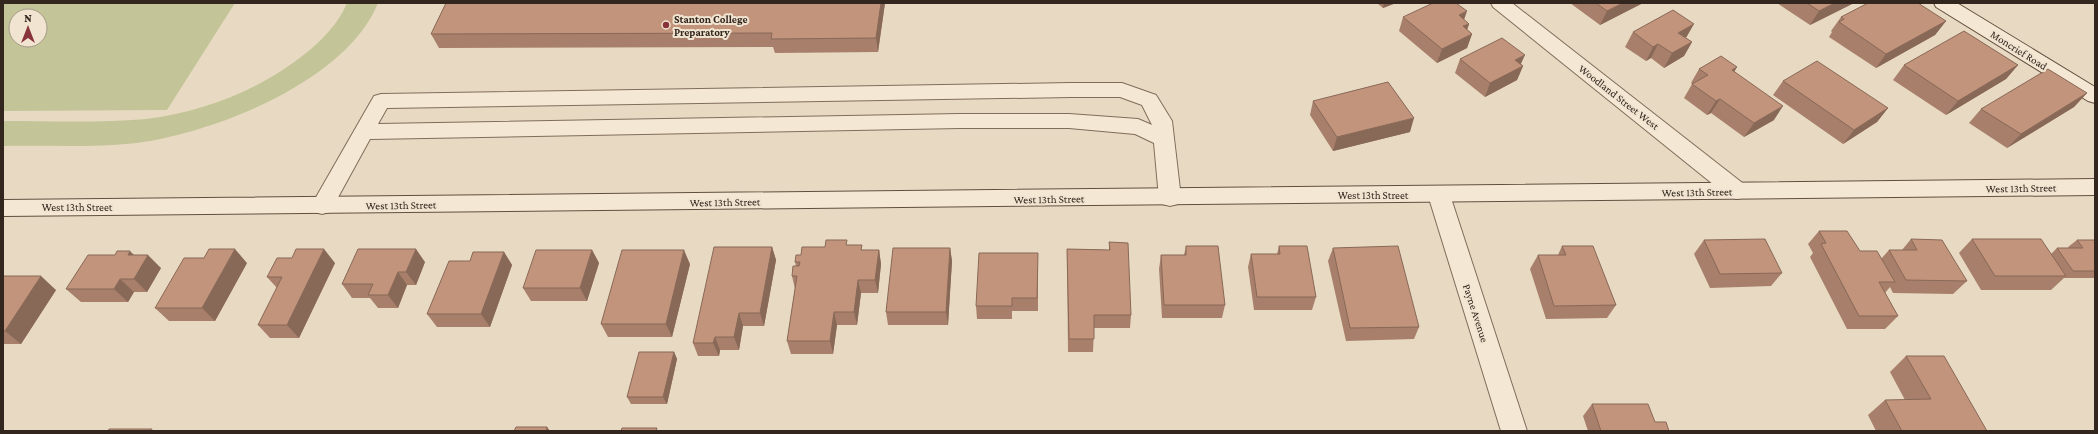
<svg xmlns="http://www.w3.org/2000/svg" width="2098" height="434" font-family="'Crimson Pro',serif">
<rect width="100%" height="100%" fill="#e8dac2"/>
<path fill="#c3c598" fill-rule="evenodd" d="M 3,3 L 235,3 L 167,110 L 3,111 ZM 16,16 L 40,16 L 40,40 L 16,40 Z
M 347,3 L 378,3 C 347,81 214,133 137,143 C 93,148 47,145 3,146 L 3,121 C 50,121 99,123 146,119 C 197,113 249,94 290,65 C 313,49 336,29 347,3 Z"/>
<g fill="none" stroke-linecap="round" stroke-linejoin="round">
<g stroke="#806c5b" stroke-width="2">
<path id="street" d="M 1491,3 L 1512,3 L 1745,185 L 1748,191 L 1745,197 L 1737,199 L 1729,197 L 1493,7 Z
M 1071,83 L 1122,83 L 1156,95 L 1172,121 L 1181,198 L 1178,204 L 1170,206 L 1162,204 L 1159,198 L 1154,143 L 1135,134 L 1069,128 L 960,128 L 370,139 L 330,212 L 322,214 L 314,212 L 311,206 L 374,96 L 381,94 ZM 1071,97 L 1120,97 L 1142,105 L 1152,125 L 1138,119 L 1069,114 L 960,114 L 378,124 L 387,108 Z
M 1439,187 L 1447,189 L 1450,195 L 1527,431 L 1501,431 L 1428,195 L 1431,189 Z"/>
</g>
<g stroke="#624e3f" stroke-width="2">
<path id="secondary" d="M 1934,3 L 1957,3 L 2095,87 L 2095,103 L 2088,101 L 1936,7 Z
M 2095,179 L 2095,195 L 3,216 L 3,200 Z"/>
</g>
<use href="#street" fill="#f4e8d4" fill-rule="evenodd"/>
<use href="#secondary" fill="#f4e8d4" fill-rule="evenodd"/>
</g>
<path fill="#a77f6b" d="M 885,3 L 878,52 L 775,53 L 773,47 L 439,48 L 431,34 Z
M 1377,3 L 1396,3 L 1383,8 Z
M 1570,3 L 1643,3 L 1600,25 Z
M 1777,3 L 1854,3 L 1810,25 Z
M 1403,17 L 1464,20 L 1469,24 L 1467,30 L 1472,34 L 1467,48 L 1437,63 L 1399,31 Z
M 1841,17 L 1946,21 L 1935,35 L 1876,68 L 1829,37 L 1832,32 L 1831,31 Z
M 1633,32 L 1686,38 L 1692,42 L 1684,56 L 1664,68 L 1651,58 L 1646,61 L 1625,47 Z
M 1460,59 L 1521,64 L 1523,66 L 1517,80 L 1485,97 L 1455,73 Z
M 1904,65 L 2018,65 L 2006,79 L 1946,115 L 1893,80 Z
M 1737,67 L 1734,72 L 1774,120 L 1744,137 L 1711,113 L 1707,115 L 1684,98 L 1692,84 L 1691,83 L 1699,69 Z
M 1783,81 L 1888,108 L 1877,122 L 1843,144 L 1773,95 Z
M 2087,93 L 2074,107 L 2007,148 L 1969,123 L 1981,109 Z
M 1313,101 L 1410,132 L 1333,151 L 1310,115 Z
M 1819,231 L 1860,251 L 1881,259 L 1889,250 L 1902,250 L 1911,239 L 1967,281 L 1953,294 L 1893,293 L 1890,287 L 1885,293 L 1898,316 L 1885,329 L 1847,329 L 1810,257 L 1813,253 L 1808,244 Z
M 1972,239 L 2051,254 L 2057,248 L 2069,248 L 2068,247 L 2077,240 L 2095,240 L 2095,278 L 2064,278 L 2051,290 L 1981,290 L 1959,253 Z
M 1704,240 L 1782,273 L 1771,286 L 1710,288 L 1694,254 Z
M 1109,242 L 1131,315 L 1130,328 L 1094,328 L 1093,352 L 1068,352 L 1067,249 L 1109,250 Z
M 848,245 L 863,250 L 879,250 L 881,264 L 878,293 L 861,293 L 857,325 L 837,325 L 833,354 L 791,354 L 787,341 L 795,289 L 792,276 L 796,266 L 795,262 L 801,255 Z
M 1186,246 L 1225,305 L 1222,318 L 1162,318 L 1159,269 L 1161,255 L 1184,255 Z
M 1279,246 L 1316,297 L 1312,310 L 1254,310 L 1248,267 L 1251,254 L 1277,254 Z
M 1562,246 L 1616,305 L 1607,318 L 1546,319 L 1530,269 L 1538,255 L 1558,255 Z
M 772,247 L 776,260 L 764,326 L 743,326 L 739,350 L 720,350 L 719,356 L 698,356 L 693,343 Z
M 950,248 L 952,261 L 948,325 L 888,325 L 886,312 Z
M 1333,248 L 1419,327 L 1414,339 L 1346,341 L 1328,261 Z
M 592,250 L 599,263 L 587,301 L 531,301 L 523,288 Z
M 504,252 L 512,265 L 490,327 L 437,327 L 427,314 L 470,261 Z
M 134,255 L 161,268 L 147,292 L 134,292 L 128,302 L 81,302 L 66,289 Z
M 425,262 L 416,285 L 407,285 L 398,308 L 378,308 L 370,298 L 352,298 L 342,284 Z
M 247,263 L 215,321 L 169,321 L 155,308 Z
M 335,263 L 299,338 L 270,338 L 258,325 L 277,288 L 267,277 Z
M 690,264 L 672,337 L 608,337 L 601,324 Z
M 1038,267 L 1038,311 L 1012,311 L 1012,319 L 977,319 L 976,306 Z
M 3,276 L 56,290 L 21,344 L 3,344 Z
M 674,352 L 677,359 L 667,404 L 631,404 L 627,397 Z
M 1906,356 L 1987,431 L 1876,431 L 1868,415 L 1885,400 L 1905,400 L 1890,372 Z
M 1592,404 L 1655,422 L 1669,431 L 1588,431 L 1583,416 Z"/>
<path fill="#886857" d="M 881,3 L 885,3 L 878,52 L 876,38 Z
M 1384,3 L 1396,3 L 1383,8 Z
M 1623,3 L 1643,3 L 1600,25 L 1607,11 Z
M 1835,3 L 1854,3 L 1810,25 L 1819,11 Z
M 1467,11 L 1462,26 L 1459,15 Z
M 1946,21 L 1935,35 L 1876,68 L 1886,54 Z
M 1469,24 L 1464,38 L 1463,26 Z
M 1694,24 L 1686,38 L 1678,33 Z
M 1472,34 L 1467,48 L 1437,63 L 1442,49 Z
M 1692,42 L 1684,56 L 1664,68 L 1672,53 Z
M 1658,44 L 1651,58 L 1646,61 L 1653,47 Z
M 1525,55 L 1519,68 L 1523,66 L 1517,80 L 1485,97 L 1490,83 L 1515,60 Z
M 2018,65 L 2006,79 L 1946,115 L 1958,101 Z
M 1737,67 L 1728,82 L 1732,70 Z
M 2087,93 L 2074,107 L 2007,148 L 2021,134 Z
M 1720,99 L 1711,113 L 1707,115 L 1716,101 Z
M 1783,106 L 1774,120 L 1744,137 L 1754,123 Z
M 1888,108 L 1877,122 L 1843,144 L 1854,130 Z
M 1414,118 L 1410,132 L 1333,151 L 1337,137 Z
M 772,247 L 776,260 L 764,326 L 760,313 Z
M 950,248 L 952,261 L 948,325 L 946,312 Z
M 235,249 L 247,263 L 215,321 L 202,308 Z
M 324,249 L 335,263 L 299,338 L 287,325 Z
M 416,249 L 425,262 L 416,285 L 406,272 Z
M 592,250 L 599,263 L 587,301 L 580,288 Z
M 684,250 L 690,264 L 672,337 L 666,324 Z
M 879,250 L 881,264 L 878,293 L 875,280 Z
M 130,251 L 143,264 L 148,255 L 161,268 L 147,292 L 134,279 L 128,255 Z
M 504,252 L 512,265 L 490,327 L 481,314 Z
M 398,272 L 407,285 L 398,308 L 388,295 Z
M 41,276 L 56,290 L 21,344 L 5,331 Z
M 120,279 L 134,292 L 128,302 L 114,289 Z
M 858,280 L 861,293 L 857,325 L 854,312 Z
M 834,312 L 837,325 L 833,354 L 830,341 Z
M 739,313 L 743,326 L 739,350 L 734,337 Z
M 715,337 L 720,350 L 719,356 L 713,343 Z
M 674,352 L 677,359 L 667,404 L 663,397 Z
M 547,427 L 550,431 L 546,431 Z"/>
<path fill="#c2947c" stroke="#886857" d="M 446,3 L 881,3 L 876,38 L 771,39 L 772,33 L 431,34 Z
M 1433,3 L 1456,3 L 1467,11 L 1459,15 L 1469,24 L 1463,26 L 1472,34 L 1442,49 L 1403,17 Z
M 1596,3 L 1623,3 L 1607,11 Z
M 1807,3 L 1835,3 L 1819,11 Z
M 1868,3 L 1918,3 L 1946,21 L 1886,54 L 1839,22 L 1844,19 L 1841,17 Z
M 1673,10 L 1694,24 L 1678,33 L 1692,42 L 1672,53 L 1658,44 L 1653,47 L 1633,32 Z
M 1964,31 L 2018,65 L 1958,101 L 1904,65 Z
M 1502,38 L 1525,55 L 1515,60 L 1523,66 L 1490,83 L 1460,59 Z
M 1721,56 L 1737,67 L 1732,70 L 1783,106 L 1754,123 L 1720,99 L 1716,101 L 1692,84 L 1708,75 L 1699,69 Z
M 1817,61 L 1888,108 L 1854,130 L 1783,81 Z
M 2048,69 L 2087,93 L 2021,134 L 1981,109 Z
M 1388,82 L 1414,118 L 1337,137 L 1313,101 Z
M 1819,231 L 1847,231 L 1860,251 L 1877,251 L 1895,282 L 1879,282 L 1898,316 L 1859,316 L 1821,244 L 1826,243 Z
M 1765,239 L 1782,273 L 1720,274 L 1704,240 Z
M 1911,239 L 1942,240 L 1967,281 L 1906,280 L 1889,250 L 1917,250 Z
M 1972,239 L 2041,239 L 2066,276 L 1995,276 Z
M 826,240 L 847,240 L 846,245 L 862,245 L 861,250 L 879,250 L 875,280 L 858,280 L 854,312 L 834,312 L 830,341 L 787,341 L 797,276 L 792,276 L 793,266 L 799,266 L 800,262 L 795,262 L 796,255 L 801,255 L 802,247 L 825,247 Z
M 2077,240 L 2095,240 L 2095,271 L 2073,271 L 2057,248 L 2083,248 Z
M 1109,242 L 1128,243 L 1131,315 L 1094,315 L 1094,339 L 1069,339 L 1067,249 L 1110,250 Z
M 1186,246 L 1218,246 L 1225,305 L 1164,305 L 1161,255 L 1186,255 Z
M 1279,246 L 1307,246 L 1316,297 L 1257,297 L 1251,254 L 1280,254 Z
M 1398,246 L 1419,327 L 1350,328 L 1333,248 Z
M 1562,246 L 1593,246 L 1616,305 L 1554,306 L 1538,255 L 1566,255 Z
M 714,247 L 772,247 L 760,313 L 739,313 L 734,337 L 715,337 L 713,343 L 693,343 Z
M 893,248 L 950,248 L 946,312 L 886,312 Z
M 209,249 L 235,249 L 202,308 L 155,308 L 184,258 L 204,258 Z
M 296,249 L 324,249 L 287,325 L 258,325 L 282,277 L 267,277 L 277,258 L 292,258 Z
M 358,249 L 416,249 L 406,272 L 398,272 L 388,295 L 368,295 L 373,284 L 342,284 Z
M 536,250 L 592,250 L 580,288 L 523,288 Z
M 622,250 L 684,250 L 666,324 L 601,324 Z
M 117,251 L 130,251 L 128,255 L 148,255 L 134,279 L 120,279 L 114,289 L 66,289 L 88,255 L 115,255 Z
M 473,252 L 504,252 L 481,314 L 427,314 L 449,261 L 470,261 Z
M 979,253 L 1038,253 L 1037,298 L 1012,298 L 1012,306 L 976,306 Z
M 3,276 L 41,276 L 5,331 L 3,331 Z
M 639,352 L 674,352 L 663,397 L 627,397 Z
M 1906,356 L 1944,356 L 1987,431 L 1902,431 L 1885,400 L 1931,399 Z
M 1592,404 L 1648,404 L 1655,422 L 1666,422 L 1669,431 L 1601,431 Z
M 516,427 L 547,427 L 546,431 L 514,431 Z
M 622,428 L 657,428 L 656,431 L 621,431 Z
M 109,429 L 152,429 L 151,431 L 108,431 Z"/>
<circle fill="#883239" stroke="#f1e5d1" stroke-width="1.5" cx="666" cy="25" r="4"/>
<g text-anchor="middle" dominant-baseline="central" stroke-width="4" stroke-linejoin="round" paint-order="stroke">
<g font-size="11" font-weight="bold" fill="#32261e" stroke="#f1e5d1" text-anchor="start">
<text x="674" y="19">Stanton College<tspan x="674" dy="13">Preparatory</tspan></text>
</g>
<g font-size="11" fill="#32261e" stroke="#f1e5d1">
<text transform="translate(2019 50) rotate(32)">Moncrief Road</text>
<text transform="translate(1619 97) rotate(38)">Woodland Street West</text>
<text transform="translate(2021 188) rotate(-1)">West 13th Street</text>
<text transform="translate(1697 192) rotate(-1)">West 13th Street</text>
<text x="1373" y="195">West 13th Street</text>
<text transform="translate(1049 199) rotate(-1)">West 13th Street</text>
<text transform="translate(725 202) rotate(-1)">West 13th Street</text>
<text transform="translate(401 205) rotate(-1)">West 13th Street</text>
<text x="77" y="207">West 13th Street</text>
<text transform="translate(1476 313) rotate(72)">Payne Avenue</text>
</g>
</g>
<rect width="2098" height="434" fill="none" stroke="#32261e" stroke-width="8"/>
<g transform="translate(28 28)"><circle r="19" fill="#f1e5d1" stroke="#a59989"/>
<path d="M0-3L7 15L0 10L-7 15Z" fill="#883239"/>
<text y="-6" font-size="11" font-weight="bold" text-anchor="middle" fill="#32261e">N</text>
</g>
</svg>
